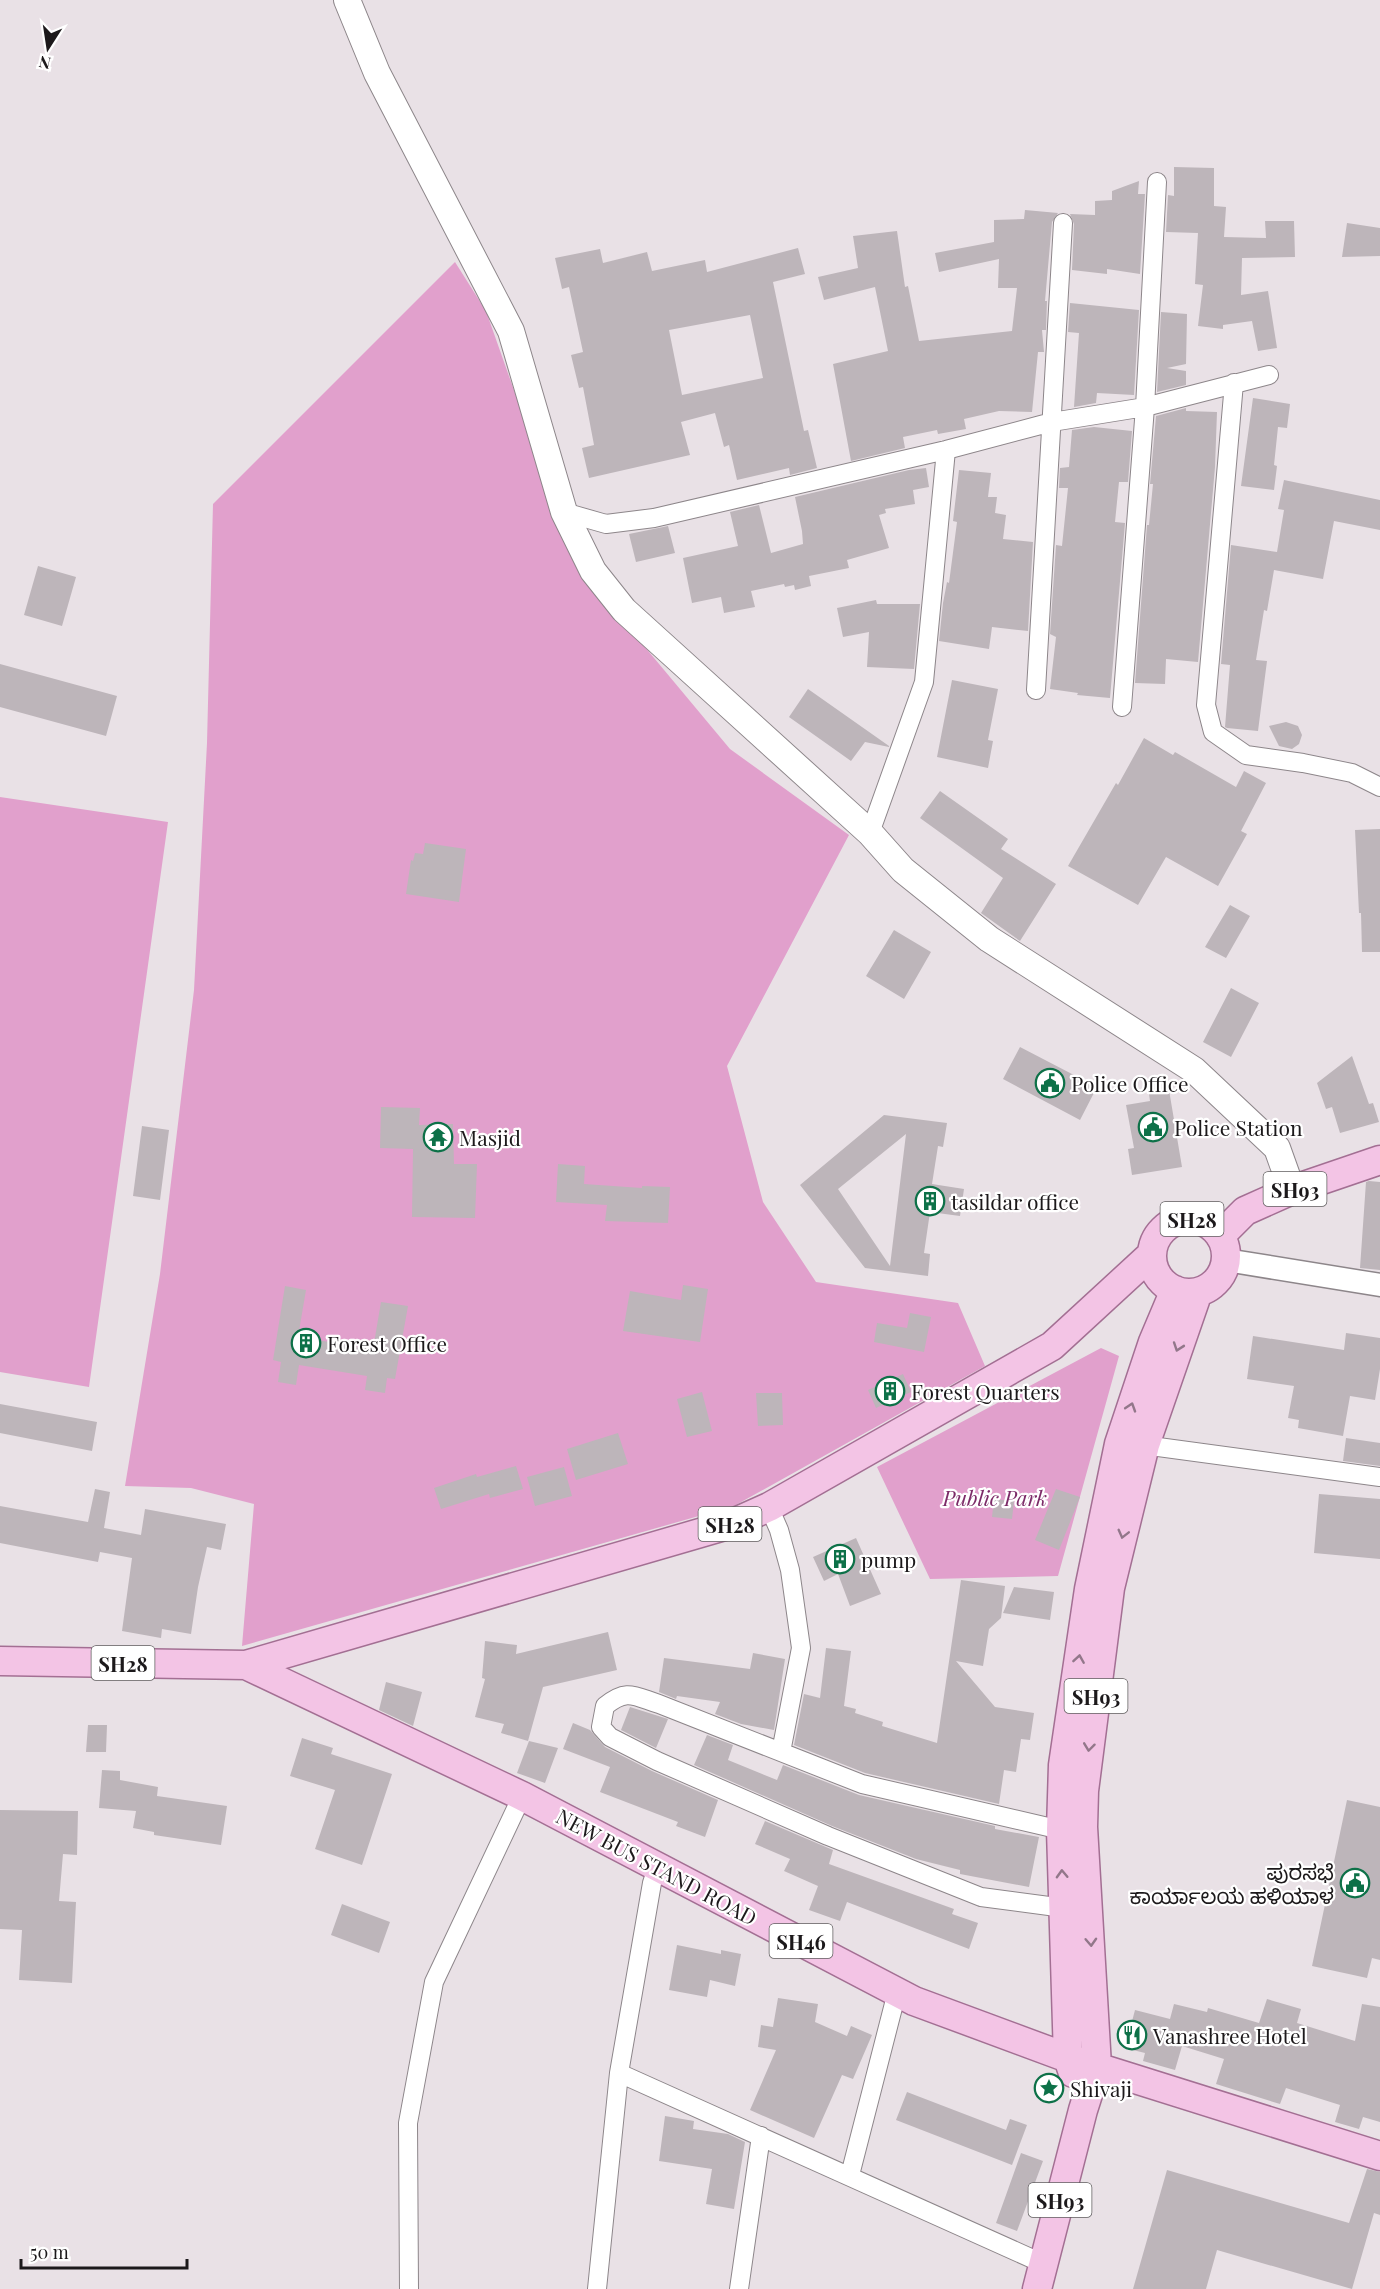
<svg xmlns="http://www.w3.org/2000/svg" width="1380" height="2289" font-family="'Playfair Display','Noto Sans Kannada',serif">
<rect width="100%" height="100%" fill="#e9e1e6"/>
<path fill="#e1a0cc" d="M 455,262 L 486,311 L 552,498 L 599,592 L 730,749 L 849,835 L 727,1066 L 763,1202 L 816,1282 L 958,1303 L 985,1366 L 734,1506 L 242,1646 L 254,1504 L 191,1488 L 125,1486 L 160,1274 L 194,990 L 207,743 L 213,504 Z
M 0,797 L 168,822 L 89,1387 L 0,1372 Z
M 1101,1348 L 1119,1356 L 1058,1576 L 930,1579 L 877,1467 Z"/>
<path fill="#bdb5ba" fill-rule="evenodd" d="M 1174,167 L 1214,168 L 1214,206 L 1226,207 L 1224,237 L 1266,238 L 1265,221 L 1294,221 L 1295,257 L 1242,258 L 1241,295 L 1268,291 L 1277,348 L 1258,351 L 1252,321 L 1223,325 L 1223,329 L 1198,326 L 1203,285 L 1195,284 L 1198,233 L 1166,232 L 1168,195 L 1174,196 Z
M 1139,181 L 1138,194 L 1145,194 L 1140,274 L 1107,269 L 1107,274 L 1072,270 L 1074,224 L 1070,214 L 1095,215 L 1095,201 L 1112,200 L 1112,191 Z
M 1025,210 L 1058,213 L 1052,222 L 1045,301 L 1047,301 L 1046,330 L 1042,330 L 1044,352 L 1038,352 L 1032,412 L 999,411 L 964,419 L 966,429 L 938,434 L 937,430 L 903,437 L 905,448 L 851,461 L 833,364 L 888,351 L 875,287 L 824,300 L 818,277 L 858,268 L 853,236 L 897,231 L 905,287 L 908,286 L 919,341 L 1012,331 L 1017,288 L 998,288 L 999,259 L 939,272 L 935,253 L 994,242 L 994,220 L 1024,219 Z
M 1347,223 L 1380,228 L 1380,256 L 1342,257 Z
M 798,248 L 805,274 L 773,282 L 804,431 L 808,430 L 817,468 L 790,475 L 789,468 L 737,480 L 729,445 L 724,447 L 715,413 L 681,422 L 690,455 L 589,478 L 582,448 L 594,445 L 583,387 L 579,388 L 571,355 L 583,352 L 569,287 L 562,289 L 555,258 L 600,249 L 603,263 L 647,252 L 652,271 L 705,260 L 707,272 ZM 750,315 L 763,378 L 682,395 L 669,330 Z
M 1070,303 L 1139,310 L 1134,395 L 1097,393 L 1096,403 L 1074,407 L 1079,333 L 1068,332 Z
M 1161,312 L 1187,314 L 1186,364 L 1167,368 L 1186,371 L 1186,385 L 1157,392 Z
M 1253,398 L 1290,404 L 1287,428 L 1278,427 L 1274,465 L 1277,466 L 1274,490 L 1241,486 Z
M 1186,408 L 1186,411 L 1217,412 L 1215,467 L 1198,662 L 1166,659 L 1165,684 L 1135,683 L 1147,525 L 1149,525 L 1153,484 L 1150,484 L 1156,416 Z
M 1094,427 L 1132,431 L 1128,482 L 1119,482 L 1115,522 L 1125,523 L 1110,698 L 1077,695 L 1078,693 L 1050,689 L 1056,637 L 1050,634 L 1056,545 L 1062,546 L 1068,488 L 1059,488 L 1060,468 L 1069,467 L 1072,430 Z
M 926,468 L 929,487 L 913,490 L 915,504 L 885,509 L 886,513 L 879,515 L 889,548 L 847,560 L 849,568 L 809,576 L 811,586 L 795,590 L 794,585 L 785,587 L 784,584 L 751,591 L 755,607 L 724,613 L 721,597 L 692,603 L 683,558 L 738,546 L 730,512 L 759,505 L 771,553 L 803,544 L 802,531 L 795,497 L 909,470 Z
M 959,470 L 991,473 L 988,497 L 997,497 L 995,513 L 1006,515 L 1003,539 L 1033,542 L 1028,631 L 992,627 L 989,649 L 939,641 L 943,603 L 947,582 L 949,583 L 957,522 L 953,521 Z
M 1284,480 L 1380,500 L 1380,530 L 1334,521 L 1323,579 L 1274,570 L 1267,611 L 1264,610 L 1256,660 L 1267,661 L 1258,731 L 1227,728 L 1225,727 L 1230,665 L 1221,664 L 1231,545 L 1277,552 L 1284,510 L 1278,509 Z
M 668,526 L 675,553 L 636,562 L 629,534 Z
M 38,566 L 76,577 L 62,626 L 24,615 Z
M 876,600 L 877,604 L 920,604 L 914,669 L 867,667 L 869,632 L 843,637 L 837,608 Z
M 0,664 L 117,696 L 106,736 L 0,707 Z
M 952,680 L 998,689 L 988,740 L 993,741 L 988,768 L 937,757 Z
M 808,689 L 889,746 L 889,747 L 865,742 L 851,761 L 789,717 Z
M 1286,722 L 1298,726 L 1302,735 L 1299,744 L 1292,749 L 1279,746 L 1269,726 Z
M 1144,738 L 1173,755 L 1175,752 L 1236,787 L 1244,771 L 1266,783 L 1241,831 L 1247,834 L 1218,886 L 1166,857 L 1138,905 L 1068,866 L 1116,783 L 1118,785 Z
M 940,791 L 1008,839 L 1001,849 L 1056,884 L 1020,941 L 981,913 L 1003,878 L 920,818 Z
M 1380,829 L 1380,952 L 1362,952 L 1361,913 L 1359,913 L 1355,830 Z
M 425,843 L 466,849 L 459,902 L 406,894 L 411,860 L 413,861 L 415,853 L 423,854 Z
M 1230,905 L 1250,916 L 1226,958 L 1205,947 Z
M 894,930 L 931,952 L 904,999 L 866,976 Z
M 1231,988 L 1259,1003 L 1231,1057 L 1203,1042 Z
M 1020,1047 L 1097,1087 L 1080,1120 L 1003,1079 Z
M 1352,1056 L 1369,1104 L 1373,1103 L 1379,1122 L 1340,1133 L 1332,1107 L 1326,1109 L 1317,1083 Z
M 1169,1090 L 1182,1167 L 1132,1175 L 1128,1149 L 1134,1148 L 1126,1105 L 1150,1101 L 1149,1094 Z
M 381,1107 L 420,1108 L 419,1125 L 453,1124 L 454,1164 L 477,1164 L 475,1218 L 412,1217 L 413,1149 L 380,1148 Z
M 884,1115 L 947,1123 L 943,1147 L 938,1146 L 932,1184 L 964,1189 L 960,1216 L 930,1212 L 924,1253 L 930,1254 L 928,1276 L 865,1268 L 800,1185 ZM 906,1134 L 890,1266 L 838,1189 Z
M 142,1126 L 169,1130 L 160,1200 L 133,1196 Z
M 558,1164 L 585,1166 L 584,1184 L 642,1188 L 642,1186 L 670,1187 L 668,1223 L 605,1221 L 607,1205 L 556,1202 Z
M 1369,1181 L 1380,1182 L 1380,1270 L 1360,1268 L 1366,1182 Z
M 683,1285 L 708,1289 L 700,1342 L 623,1331 L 630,1291 L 681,1300 Z
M 285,1286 L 306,1290 L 298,1337 L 373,1349 L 381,1302 L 408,1306 L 395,1379 L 387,1378 L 385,1393 L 365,1390 L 367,1376 L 299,1365 L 296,1385 L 278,1382 L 281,1362 L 273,1360 Z
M 910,1313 L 931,1317 L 924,1352 L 874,1342 L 877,1323 L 907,1328 Z
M 1346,1333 L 1380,1338 L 1380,1369 L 1375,1400 L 1350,1396 L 1343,1436 L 1298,1428 L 1299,1420 L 1288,1418 L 1294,1386 L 1247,1379 L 1253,1336 L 1344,1350 Z
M 903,1374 L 911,1392 L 876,1408 L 868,1390 Z
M 702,1392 L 712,1431 L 687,1437 L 677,1399 Z
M 756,1393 L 782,1393 L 783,1425 L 758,1426 Z
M 0,1404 L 97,1422 L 92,1451 L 0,1433 Z
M 618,1433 L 628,1464 L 576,1480 L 567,1449 Z
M 1346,1438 L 1380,1443 L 1380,1466 L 1343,1461 Z
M 516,1466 L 523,1489 L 490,1498 L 489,1494 L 441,1509 L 434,1488 L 476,1474 L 477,1477 Z
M 564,1467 L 572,1496 L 535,1506 L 527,1477 Z
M 95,1489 L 110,1492 L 104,1528 L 141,1535 L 145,1509 L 226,1524 L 221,1550 L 207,1547 L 198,1587 L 191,1634 L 162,1629 L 161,1638 L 122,1631 L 132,1558 L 100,1552 L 98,1562 L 0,1543 L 0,1506 L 88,1522 Z
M 1056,1489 L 1080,1497 L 1059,1550 L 1035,1540 Z
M 1319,1494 L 1380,1499 L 1380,1559 L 1314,1553 Z
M 994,1499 L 1014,1501 L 1012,1519 L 992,1517 Z
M 856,1538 L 881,1594 L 850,1606 L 838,1574 L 824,1581 L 813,1557 Z
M 961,1580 L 1005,1586 L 1001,1618 L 989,1629 L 983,1666 L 956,1661 L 995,1707 L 1034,1713 L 1030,1740 L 1021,1739 L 1016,1772 L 1004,1770 L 999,1804 L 865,1773 L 794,1745 L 804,1694 L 820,1698 L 826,1648 L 851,1651 L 844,1706 L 856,1709 L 855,1713 L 883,1722 L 882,1726 L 937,1743 Z
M 1014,1587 L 1054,1592 L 1050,1620 L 1003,1613 Z
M 608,1632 L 617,1670 L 543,1687 L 528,1741 L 501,1733 L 504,1724 L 475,1717 L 485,1679 L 482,1678 L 485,1641 L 517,1645 L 516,1654 Z
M 753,1653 L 785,1659 L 774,1730 L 741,1724 L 715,1714 L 720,1702 L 677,1696 L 676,1699 L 659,1692 L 664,1658 L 750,1669 Z
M 386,1682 L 422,1692 L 413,1726 L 379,1710 Z
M 630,1707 L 668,1719 L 656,1748 L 621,1730 Z
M 573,1723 L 590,1730 L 605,1747 L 652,1771 L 718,1800 L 705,1837 L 676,1826 L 678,1822 L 600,1792 L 610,1767 L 563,1749 Z
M 88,1725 L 107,1725 L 106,1752 L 86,1752 Z
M 707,1735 L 733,1745 L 728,1760 L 777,1780 L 783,1765 L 859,1795 L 995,1826 L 995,1829 L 1039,1837 L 1029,1887 L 960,1874 L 960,1870 L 916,1859 L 832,1826 L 694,1765 Z
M 302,1738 L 333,1748 L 331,1754 L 392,1774 L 362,1865 L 315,1849 L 335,1790 L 290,1776 Z
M 529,1741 L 558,1748 L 545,1783 L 517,1773 Z
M 102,1770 L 120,1771 L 120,1780 L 158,1787 L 157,1796 L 227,1806 L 221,1845 L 154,1835 L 154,1832 L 133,1828 L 136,1811 L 99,1808 Z
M 1347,1800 L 1380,1807 L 1380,1960 L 1372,1958 L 1367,1978 L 1312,1966 Z
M 0,1810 L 78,1811 L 77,1855 L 63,1854 L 59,1901 L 76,1902 L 72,1983 L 19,1980 L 22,1930 L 0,1929 Z
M 765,1821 L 833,1850 L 829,1864 L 954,1909 L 952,1914 L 978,1923 L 969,1949 L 847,1902 L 840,1921 L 809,1910 L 818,1886 L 784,1871 L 790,1859 L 755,1844 Z
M 342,1904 L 390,1922 L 379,1953 L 331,1935 Z
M 677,1945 L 721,1954 L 721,1950 L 741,1954 L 735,1986 L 710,1980 L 707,1997 L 669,1990 Z
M 778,1998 L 818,2004 L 815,2022 L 847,2036 L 851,2026 L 872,2035 L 853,2079 L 842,2075 L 814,2138 L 750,2110 L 776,2050 L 758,2047 L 761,2025 L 773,2027 Z
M 1267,1999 L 1301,2009 L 1297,2023 L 1355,2041 L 1362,2004 L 1380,2007 L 1380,2122 L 1363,2117 L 1359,2129 L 1335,2122 L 1340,2105 L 1286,2088 L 1280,2104 L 1216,2084 L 1224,2059 L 1182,2046 L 1175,2070 L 1143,2061 L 1145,2053 L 1125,2048 L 1135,2010 L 1170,2019 L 1174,2004 L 1207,2012 L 1208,2008 L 1259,2023 Z
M 907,2092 L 1006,2130 L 1010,2119 L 1027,2125 L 1012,2165 L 896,2120 Z
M 665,2116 L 694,2121 L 693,2129 L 728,2134 L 745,2142 L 734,2209 L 706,2204 L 712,2169 L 659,2161 Z
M 1021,2153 L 1043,2161 L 1017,2231 L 996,2223 Z
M 1367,2169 L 1380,2172 L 1380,2215 L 1374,2213 L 1352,2289 L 1217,2250 L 1206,2289 L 1133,2289 L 1167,2170 L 1349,2223 Z"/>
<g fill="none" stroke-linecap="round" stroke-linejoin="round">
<g stroke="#8d868a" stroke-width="20">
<path id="minor" d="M 1234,383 L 1206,705 L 1213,732 L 1246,755 L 1303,763 L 1352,773 L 1380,787
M 564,512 L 606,524 L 654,518 L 946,450 L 1052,422 L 1145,407 L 1269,375
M 1036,690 L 1063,223
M 1122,707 L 1145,407 L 1157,182
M 870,833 L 924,682 L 946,450
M 1136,1444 L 1380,1477
M 769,1507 L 779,1530 L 790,1570 L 801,1648 L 781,1752
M 1061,1830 L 862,1784 L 659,1704 C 634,1696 627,1688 605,1706 L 601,1727 L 610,1737 L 657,1761 L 828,1836 L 981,1897 L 1064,1908
M 619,2073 L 1044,2264
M 850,2175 L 897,1992
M 409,2289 L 408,2123 L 434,1982 L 522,1796
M 597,2289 L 619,2073 L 652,1883 L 658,1865
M 739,2289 L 761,2136"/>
</g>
<g stroke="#8d868a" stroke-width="25">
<path id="tertiary" d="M 1226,1260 L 1380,1285"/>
</g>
<g stroke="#8d868a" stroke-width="28">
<path id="secondary" d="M 347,0 L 377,73 L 511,331 L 564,512 L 593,571 L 624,610 L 870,833 L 903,870 L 989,939 L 1194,1070 L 1277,1148 L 1292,1190"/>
</g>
<g stroke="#a36f93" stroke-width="31">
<path id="primary" d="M1152 1256a37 37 0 1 1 74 0a37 37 0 1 1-74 0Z
M 1220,1236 L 1245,1211 L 1292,1190 L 1380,1160
M 0,1661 L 246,1665 L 731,1524 L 769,1507 L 1052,1346 L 1152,1254
M 246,1665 L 522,1796 L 914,2001 L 1068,2058 L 1380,2156
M 1073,2073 L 1068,2058 L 1061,1830 L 1063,1765 L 1089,1589 L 1119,1444 L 1153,1342 L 1175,1290
M 1037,2289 L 1083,2110 L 1097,2066 L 1083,1827 L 1084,1791 L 1110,1588 L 1145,1445 L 1198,1292"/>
</g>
<use href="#minor" stroke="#fff" stroke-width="18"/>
<use href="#tertiary" stroke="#fff" stroke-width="22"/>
<use href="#secondary" stroke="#fff" stroke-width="26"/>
<use href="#primary" stroke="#f3c4e5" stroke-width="28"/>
</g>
<defs><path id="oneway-chevron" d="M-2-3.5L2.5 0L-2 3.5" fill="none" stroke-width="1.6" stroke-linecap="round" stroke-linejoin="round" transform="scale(1.5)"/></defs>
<g stroke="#92778a">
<use href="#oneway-chevron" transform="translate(1178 1347) rotate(109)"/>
<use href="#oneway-chevron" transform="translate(1131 1407) rotate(-72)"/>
<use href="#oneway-chevron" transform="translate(1123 1534) rotate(104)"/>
<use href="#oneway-chevron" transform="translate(1079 1659) rotate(-81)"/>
<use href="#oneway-chevron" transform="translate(1089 1747) rotate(97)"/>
<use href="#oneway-chevron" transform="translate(1062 1874) rotate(-92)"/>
<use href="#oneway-chevron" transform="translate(1091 1942) rotate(87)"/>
</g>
<defs>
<g id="civic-ring" transform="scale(1.5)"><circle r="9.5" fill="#fff" stroke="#0d7148" stroke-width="1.5"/><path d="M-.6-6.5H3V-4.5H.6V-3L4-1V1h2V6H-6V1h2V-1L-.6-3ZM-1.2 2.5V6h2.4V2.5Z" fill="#0d7148"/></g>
<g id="temple-ring" transform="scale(1.5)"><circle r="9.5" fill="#fff" stroke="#0d7148" stroke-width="1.5"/><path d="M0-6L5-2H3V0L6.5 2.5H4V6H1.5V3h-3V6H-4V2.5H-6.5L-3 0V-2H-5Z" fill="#0d7148"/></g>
<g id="building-ring" transform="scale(1.5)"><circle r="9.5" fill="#fff" stroke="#0d7148" stroke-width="1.5"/><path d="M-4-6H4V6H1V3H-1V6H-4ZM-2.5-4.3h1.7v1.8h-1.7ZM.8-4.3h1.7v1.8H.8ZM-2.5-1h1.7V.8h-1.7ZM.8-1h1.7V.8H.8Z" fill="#0d7148"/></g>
<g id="restaurant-ring" transform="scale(1.5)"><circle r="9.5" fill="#fff" stroke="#0d7148" stroke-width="1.5"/><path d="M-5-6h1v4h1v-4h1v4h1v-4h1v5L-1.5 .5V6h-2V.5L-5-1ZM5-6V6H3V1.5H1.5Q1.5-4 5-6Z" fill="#0d7148"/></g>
<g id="sight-ring" transform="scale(1.5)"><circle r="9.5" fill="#fff" stroke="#0d7148" stroke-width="1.5"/><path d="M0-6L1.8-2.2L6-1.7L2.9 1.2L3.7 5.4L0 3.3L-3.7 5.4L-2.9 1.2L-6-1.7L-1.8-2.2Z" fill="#0d7148"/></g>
</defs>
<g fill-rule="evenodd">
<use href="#civic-ring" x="1050" y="1083"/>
<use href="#civic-ring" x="1153" y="1127"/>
<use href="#temple-ring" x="438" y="1137"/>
<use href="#building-ring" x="930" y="1201"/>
<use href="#building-ring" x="306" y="1343"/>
<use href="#building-ring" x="890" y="1391"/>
<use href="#building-ring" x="840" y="1559"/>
<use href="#civic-ring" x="1355" y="1883"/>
<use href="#restaurant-ring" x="1132" y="2035"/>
<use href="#sight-ring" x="1049" y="2088"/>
</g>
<g text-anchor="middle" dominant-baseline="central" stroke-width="4.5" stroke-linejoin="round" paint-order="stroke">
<g fill="#fff" stroke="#605e5f" stroke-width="1.5">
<rect x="1263.5" y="1172" width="63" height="34" rx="4.5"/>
<rect x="1160.5" y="1202" width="63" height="34" rx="4.5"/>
<rect x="698.5" y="1507" width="63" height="34" rx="4.5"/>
<rect x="91.5" y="1646" width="63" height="34" rx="4.5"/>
<rect x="1064.5" y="1679" width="63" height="34" rx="4.5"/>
<rect x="769.5" y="1924" width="63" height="34" rx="4.5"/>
<rect x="1028.5" y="2183" width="63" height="34" rx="4.5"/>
</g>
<g font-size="20" font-weight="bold" fill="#1c191b">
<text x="1295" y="1189">SH93</text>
<text x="1192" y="1219">SH28</text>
<text x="730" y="1524">SH28</text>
<text x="123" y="1663">SH28</text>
<text x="1096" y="1696">SH93</text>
<text x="801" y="1941">SH46</text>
<text x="1060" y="2200">SH93</text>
</g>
<g font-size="21" fill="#1c191b" stroke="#fff" text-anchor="start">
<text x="1071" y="1083">Police Office</text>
<text x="1174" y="1127">Police Station</text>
<text x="459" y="1137">Masjid</text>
<text x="951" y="1201">tasildar office</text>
<text x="327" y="1343">Forest Office</text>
<text x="911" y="1391">Forest Quarters</text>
<text x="861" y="1559">pump</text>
<text x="1334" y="1871" text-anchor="end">ಪುರಸಭೆ<tspan x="1334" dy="24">ಕಾರ್ಯಾಲಯ ಹಳಿಯಾಳ</tspan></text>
<text x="1153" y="2035">Vanashree Hotel</text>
<text x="1070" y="2088">Shivaji</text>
</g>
<g font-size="21" font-style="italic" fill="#7c2b68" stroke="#fff">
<text x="995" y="1497">Public Park</text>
</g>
<g font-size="21" fill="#1c191b" stroke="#fff">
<text transform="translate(657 1866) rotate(28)">NEW BUS STAND ROAD</text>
</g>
</g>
<g transform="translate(48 48) rotate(192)" stroke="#ffffff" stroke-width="4.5" paint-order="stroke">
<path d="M0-4.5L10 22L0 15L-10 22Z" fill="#1c191b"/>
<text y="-9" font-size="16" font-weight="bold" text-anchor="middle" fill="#1c191b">N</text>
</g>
<path d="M21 2259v9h166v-9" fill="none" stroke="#1c191b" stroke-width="3"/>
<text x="30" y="2259" font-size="18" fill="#1c191b" stroke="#ffffff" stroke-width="4.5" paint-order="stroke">50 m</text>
</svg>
